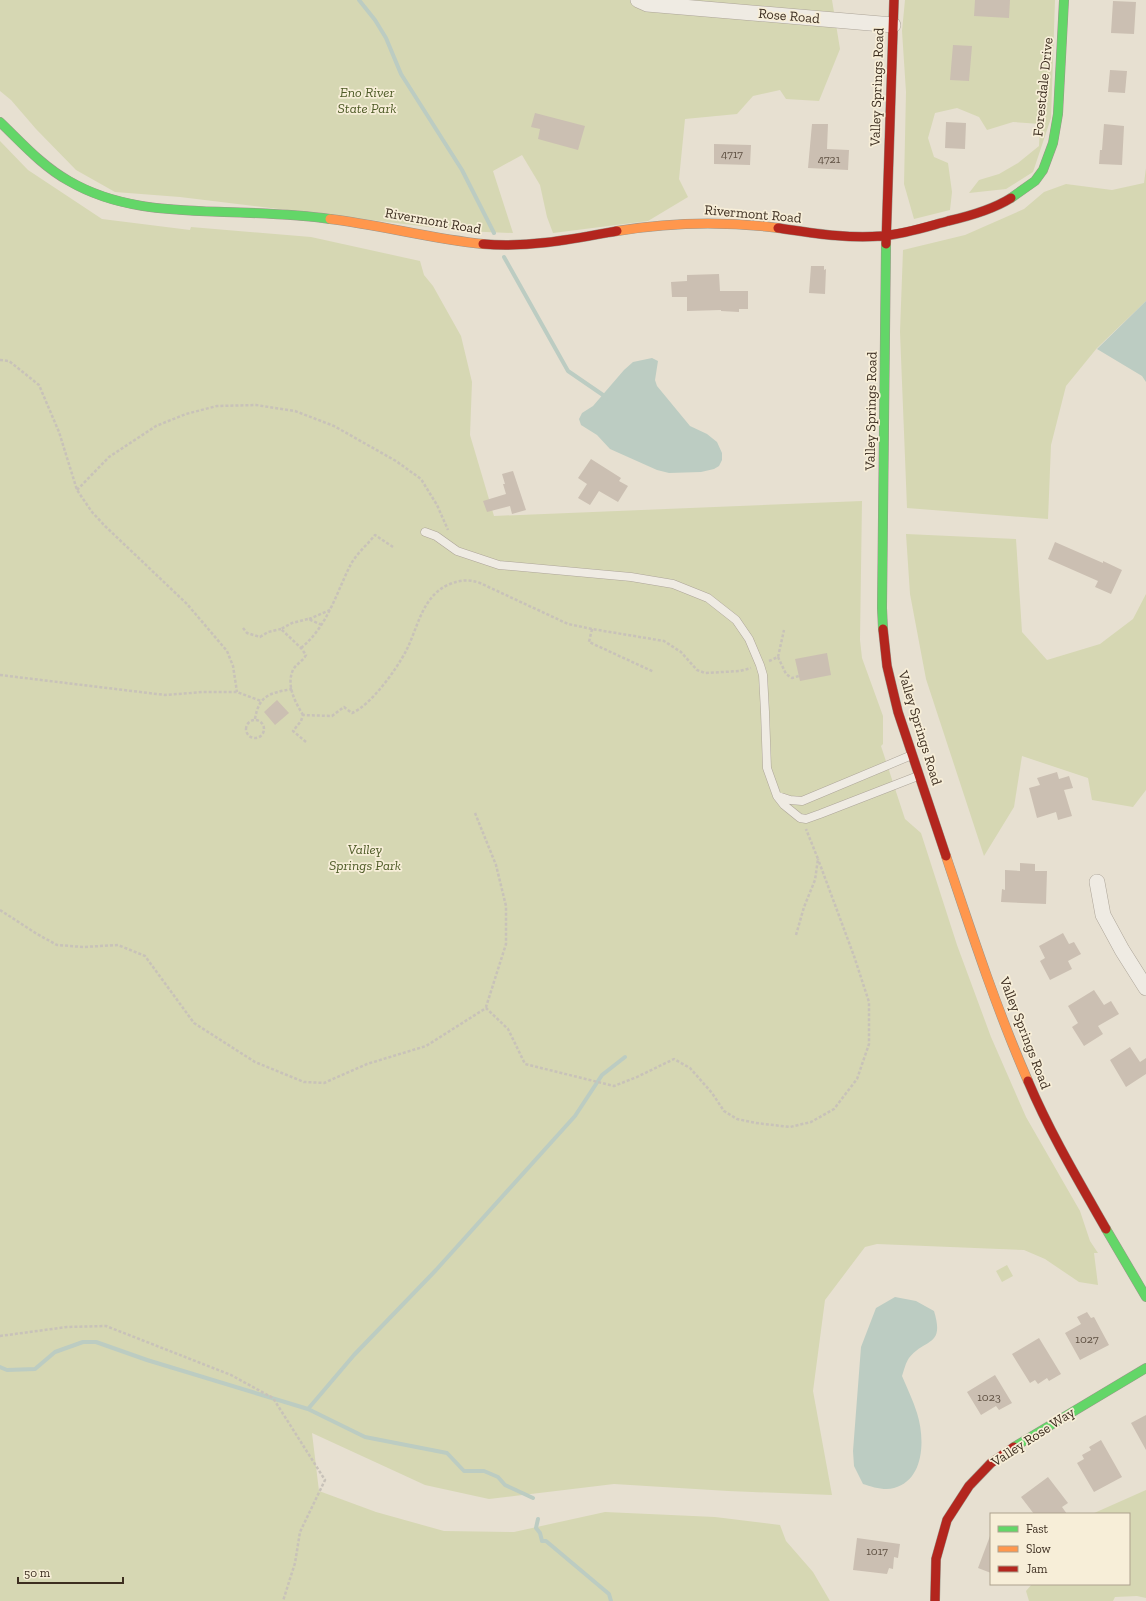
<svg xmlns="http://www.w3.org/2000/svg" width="1146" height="1601" font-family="'Zilla Slab',serif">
<rect width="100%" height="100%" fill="#e7e0d1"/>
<path fill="#d6d7b3" d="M 0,0 L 832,0 L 840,49 L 819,101 L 786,99 L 780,90 L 753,96 L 737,114 L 685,119 L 679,179 L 688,197 L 648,221 L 553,233 L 547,217 L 540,185 L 522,155 L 493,171 L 513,233 L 462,231 L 180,197 L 115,192 L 76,170 L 36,129 L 11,100 L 0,91 Z
M 905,0 L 1055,0 L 1051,118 L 1033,172 L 1006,189 L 969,193 L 979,180 L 999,174 L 1018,163 L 1039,146 L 1040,124 L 1013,122 L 987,130 L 979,117 L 957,108 L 935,113 L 928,138 L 934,157 L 948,163 L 952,192 L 950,210 L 914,219 L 904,184 L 906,92 L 902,31 Z
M 0,141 L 28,170 L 102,219 L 190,230 L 191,227 L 311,237 L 420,261 L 424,275 L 433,286 L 461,336 L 472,382 L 470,435 L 494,516 L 862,501 L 860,640 L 862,658 L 883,716 L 883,744 L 881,746 L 905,819 L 921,833 L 957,945 L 991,1037 L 1026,1117 L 1080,1211 L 1090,1241 L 1098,1253 L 1094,1253 L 1098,1285 L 1079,1282 L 1045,1259 L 1024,1250 L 877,1244 L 865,1247 L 825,1300 L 813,1391 L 832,1495 L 728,1491 L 614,1484 L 489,1499 L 425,1485 L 312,1433 L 319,1491 L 376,1512 L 444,1531 L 514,1532 L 605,1512 L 715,1517 L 780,1525 L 786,1541 L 813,1572 L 830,1601 L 0,1601 Z
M 1146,168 L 1146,301 L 1097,348 L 1066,386 L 1051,445 L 1048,519 L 907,508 L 900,332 L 903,250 L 965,235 L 1024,209 L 1044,192 L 1066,184 L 1112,190 L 1144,183 Z
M 906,534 L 1016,539 L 1022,632 L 1047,660 L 1100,644 L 1133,619 L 1146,594 L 1146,790 L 1133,807 L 1092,800 L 1088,778 L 1022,756 L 1014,807 L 984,856 L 926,679 L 910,594 Z
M 1007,1265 L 1013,1276 L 1002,1282 L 996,1271 Z
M 1146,1490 L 1146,1598 L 1137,1596 L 1115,1597 L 1113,1601 L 1029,1601 L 1026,1591 L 1032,1584 L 1129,1584 L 1129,1514 L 1092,1514 Z"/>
<path fill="#bcccc2" d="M 1146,301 L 1146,382 L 1142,376 L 1097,349 Z
M 652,358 L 658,361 L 655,380 L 657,386 L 690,426 L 707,434 L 717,442 L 722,453 L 722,460 L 719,466 L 714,469 L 701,472 L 669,473 L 657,470 L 610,449 L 597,435 L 581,425 L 579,419 L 582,413 L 593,406 L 624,370 L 633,362 Z
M 895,1297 L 916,1301 L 934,1311 C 945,1347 925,1338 909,1358 C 906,1362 904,1370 902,1376 C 907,1388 913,1400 917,1413 C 925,1438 925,1480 894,1488 C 885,1491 872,1487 863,1484 L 854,1466 L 853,1451 L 861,1347 L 876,1308 Z"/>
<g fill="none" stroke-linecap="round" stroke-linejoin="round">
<path stroke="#bcccc2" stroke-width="4" d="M 359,0 L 375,20 L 386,38 L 401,74 L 462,170 L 494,233
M 504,257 L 568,371 L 603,395 L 606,399
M 0,1367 L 7,1370 L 35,1369 L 55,1352 L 83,1342 L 96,1342 L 147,1360 L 308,1409 L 365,1437 L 447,1453 L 464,1471 L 484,1471 L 498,1477 L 505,1485 L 533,1498
M 308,1409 L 354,1355 L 436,1270 L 575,1116 L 602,1075 L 625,1057
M 538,1519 L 536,1528 L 540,1533 L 542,1541 L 546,1541 L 609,1594 L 611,1601"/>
</g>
<path fill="#cbbfb2" d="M 975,0 L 1010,0 L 1009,18 L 974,16 Z
M 1113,1 L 1136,2 L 1134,34 L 1111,33 Z
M 953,45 L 972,46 L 969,81 L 950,80 Z
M 1110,70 L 1127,71 L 1125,93 L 1108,92 Z
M 535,113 L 585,126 L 578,150 L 538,139 L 540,129 L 531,127 Z
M 946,122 L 966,123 L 965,149 L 945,148 Z
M 812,124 L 828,124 L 827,149 L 849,150 L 848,170 L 808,168 Z
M 1104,124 L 1124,126 L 1122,165 L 1099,164 L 1100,150 L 1102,150 Z
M 714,144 L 751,145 L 750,165 L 714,164 Z
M 811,266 L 824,266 L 824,270 L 826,269 L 825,294 L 809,293 Z
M 719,274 L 720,291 L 748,291 L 748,309 L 739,309 L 739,312 L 721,311 L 721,310 L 687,311 L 687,297 L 672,297 L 671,282 L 687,281 L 687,275 Z
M 591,459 L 621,478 L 619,481 L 628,486 L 618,502 L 599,491 L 590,505 L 578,498 L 587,484 L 578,478 Z
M 513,471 L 526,510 L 512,514 L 510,506 L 487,512 L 483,501 L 506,494 L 503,484 L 505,484 L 502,474 Z
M 1055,542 L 1103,563 L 1103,561 L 1122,570 L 1111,594 L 1095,587 L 1098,581 L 1048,559 Z
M 827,653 L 831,675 L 800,681 L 795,659 Z
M 277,700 L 289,713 L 275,725 L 264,712 Z
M 1057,772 L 1059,779 L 1069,776 L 1073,788 L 1064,790 L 1072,816 L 1058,820 L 1056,812 L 1037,818 L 1029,788 L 1040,785 L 1037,778 Z
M 1020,863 L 1035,864 L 1035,871 L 1047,871 L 1046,904 L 1001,902 L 1002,889 L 1005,890 L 1005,870 L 1020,871 Z
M 1063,933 L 1069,944 L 1074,942 L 1081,954 L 1068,961 L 1072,969 L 1050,980 L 1040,961 L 1045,958 L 1039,946 Z
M 1094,990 L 1104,1005 L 1111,1001 L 1119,1014 L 1098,1026 L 1103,1034 L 1084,1046 L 1072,1027 L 1078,1023 L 1068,1006 Z
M 1130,1047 L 1140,1062 L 1146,1058 L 1146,1074 L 1126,1087 L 1110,1060 Z
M 1087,1312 L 1091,1318 L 1094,1317 L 1109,1345 L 1080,1360 L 1065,1333 L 1081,1324 L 1077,1317 Z
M 1039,1338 L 1061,1374 L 1049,1381 L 1047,1378 L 1038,1384 L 1035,1380 L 1030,1383 L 1012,1354 Z
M 995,1375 L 1012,1403 L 999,1410 L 996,1406 L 981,1415 L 967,1392 Z
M 1146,1415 L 1146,1450 L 1131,1423 Z
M 1101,1440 L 1122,1477 L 1094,1492 L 1077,1463 L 1084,1459 L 1082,1455 L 1091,1450 L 1089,1447 Z
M 1048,1477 L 1068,1503 L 1062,1507 L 1067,1514 L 1034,1514 L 1021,1497 Z
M 990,1536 L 991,1537 L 991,1573 L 978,1568 Z
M 857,1538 L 900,1544 L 898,1558 L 894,1557 L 893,1569 L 889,1568 L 887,1574 L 853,1570 Z"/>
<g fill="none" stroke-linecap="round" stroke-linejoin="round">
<g stroke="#ada599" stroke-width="9">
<path id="lane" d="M 425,532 L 436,536 L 457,551 L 499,565 L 631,577 L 673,584 L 708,598 L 736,620 L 749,639 L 760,665 L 763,675 L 765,712 L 767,768 L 777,796 L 784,805 L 800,818 L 806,819 L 820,814 L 918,776
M 778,796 L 790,800 L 802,801 L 912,755"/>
</g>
<g stroke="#ada599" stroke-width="16">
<path id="street" d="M 638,0 L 647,4 L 893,25
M 1097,882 L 1103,915 L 1122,950 L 1146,988"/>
</g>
<g stroke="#9c958a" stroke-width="10">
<path id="fast" d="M 0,122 C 22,143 42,166 69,181 C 117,209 170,210 224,212 C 260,213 295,214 330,219
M 1011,198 L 1035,181 L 1043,170 L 1053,143 L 1058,114 L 1064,0
M 883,629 L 882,608 L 886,244
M 1106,1229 L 1146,1297
M 1014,1447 L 1146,1368"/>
</g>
<g stroke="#9c958a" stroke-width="10">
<path id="slow" d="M 330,219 C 381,225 432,239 483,244
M 617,231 C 671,222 725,221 778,228
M 946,856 C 971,931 996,1008 1028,1081"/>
</g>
<g stroke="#9c958a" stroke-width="10">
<path id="jam" d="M 778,228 C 813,233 847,239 882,236 C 905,234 926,227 948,221 C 970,216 992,210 1011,198
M 483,244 C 529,248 573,239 617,231
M 886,244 L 894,0
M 883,629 L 887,666 L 898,712 L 946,856
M 1028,1081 C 1050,1133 1078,1180 1106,1229
M 935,1601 L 936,1559 L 947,1520 L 969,1486 L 991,1463 L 1014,1447"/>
</g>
<path stroke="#c8c2b9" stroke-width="2.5" stroke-dasharray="3 2" stroke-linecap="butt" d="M 0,360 L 9,361 L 39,385 L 59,432 L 77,490 L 92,512 L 105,526 L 187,604 L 227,651 L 233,666 L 237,692
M 77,490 L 109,457 L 156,426 L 186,414 L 217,406 L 256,405 L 295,411 L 334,426 L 396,461 L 421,479 L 437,505 L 448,530
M 309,619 L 330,610
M 243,628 L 247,633 L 260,637 L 268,632 L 281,629
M 592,629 L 589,642 L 654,672
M 301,648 C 328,626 336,593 351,564 C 357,553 368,544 375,535 L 393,547
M 778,657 L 786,674 L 792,678 L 799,676
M 769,661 L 778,657 L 784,630
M 0,675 L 165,695 L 203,692 L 237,692 L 261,701
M 303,715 C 295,702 286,685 293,670 C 296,664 303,661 306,655 L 301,648 L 281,629 L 292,623 L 308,619 L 322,625
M 255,719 C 259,695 270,693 292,689
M246 729a9 9 0 1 1 18 0a9 9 0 1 1-18 0Z
M 306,742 L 293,731 L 301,721 L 303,715 L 332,716 L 344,707 L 352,713 C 371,705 396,670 406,651 C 418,628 422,595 450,584 C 460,580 469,579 480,583 L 568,624 L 592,629 L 664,641 L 681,652 L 697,670 L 705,673 L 740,671 L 751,668
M 475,813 L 496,865 L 506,906 L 506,944 L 486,1007
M 0,910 L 37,934 L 57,945 L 83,947 L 118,945 L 145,956 L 194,1023 L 255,1062 L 304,1082 L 324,1083 L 367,1064 L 426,1046 L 486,1008 L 508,1029 L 525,1064 L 614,1086 L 637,1077 L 674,1059 L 690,1068 L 712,1093 L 724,1111 L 737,1119 L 756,1123 L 790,1127 L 811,1122 L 834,1109 L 857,1079 L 869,1044 L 869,1002 L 854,956 L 818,859
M 796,935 L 804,907 L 815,880 L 818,859 L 806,829
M 0,1336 L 67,1327 L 106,1326 L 231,1375 L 273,1398 L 325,1480 L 300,1532 L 295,1563 L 283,1601"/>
<use href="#lane" stroke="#efebe3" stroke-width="8"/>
<use href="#street" stroke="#efebe3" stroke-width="15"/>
<use href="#fast" stroke="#63d668" stroke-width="9"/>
<use href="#slow" stroke="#ff974d" stroke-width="9"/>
<use href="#jam" stroke="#b3261e" stroke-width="9"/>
</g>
<g text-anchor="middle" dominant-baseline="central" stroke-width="3.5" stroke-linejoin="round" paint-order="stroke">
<g font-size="12" fill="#605244">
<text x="732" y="154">4717</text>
<text x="829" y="159">4721</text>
<text x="1087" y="1339">1027</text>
<text x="989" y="1397">1023</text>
<text x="877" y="1551">1017</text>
</g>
<g font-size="14" fill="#3d2e20" stroke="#f7eed8">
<text transform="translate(789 16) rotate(5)">Rose Road</text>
<text transform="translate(877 87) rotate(-88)">Valley Springs Road</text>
<text transform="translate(1043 87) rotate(-84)">Forestdale Drive</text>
<text transform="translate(753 214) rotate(5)">Rivermont Road</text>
<text transform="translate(433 221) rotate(10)">Rivermont Road</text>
<text transform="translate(871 411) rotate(-89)">Valley Springs Road</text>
<text transform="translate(920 728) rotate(73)">Valley Springs Road</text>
<text transform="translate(1025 1033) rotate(69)">Valley Springs Road</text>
<text transform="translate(1033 1437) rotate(-33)">Valley Rose Way</text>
</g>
<g font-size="14" font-style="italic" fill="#4d5a26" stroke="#f7eed8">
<text x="367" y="92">Eno River<tspan x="367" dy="16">State Park</tspan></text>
<text x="365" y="849">Valley<tspan x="365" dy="16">Springs Park</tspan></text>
</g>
</g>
<rect x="990" y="1513" width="140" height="72" fill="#f7eed8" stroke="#ada18e"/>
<rect x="998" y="1526" width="20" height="6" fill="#63d668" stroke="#ada18e"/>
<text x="1026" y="1533" font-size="12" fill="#3d2e20">Fast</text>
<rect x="998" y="1546" width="20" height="6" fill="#ff974d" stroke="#ada18e"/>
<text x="1026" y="1553" font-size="12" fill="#3d2e20">Slow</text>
<rect x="998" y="1566" width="20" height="6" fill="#b3261e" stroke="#ada18e"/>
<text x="1026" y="1573" font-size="12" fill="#3d2e20">Jam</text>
<path d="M18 1577v6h105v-6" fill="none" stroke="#3d2e20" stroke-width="2"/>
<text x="24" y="1577" font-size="12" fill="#3d2e20" stroke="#f7eed8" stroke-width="3" paint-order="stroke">50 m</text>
</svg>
